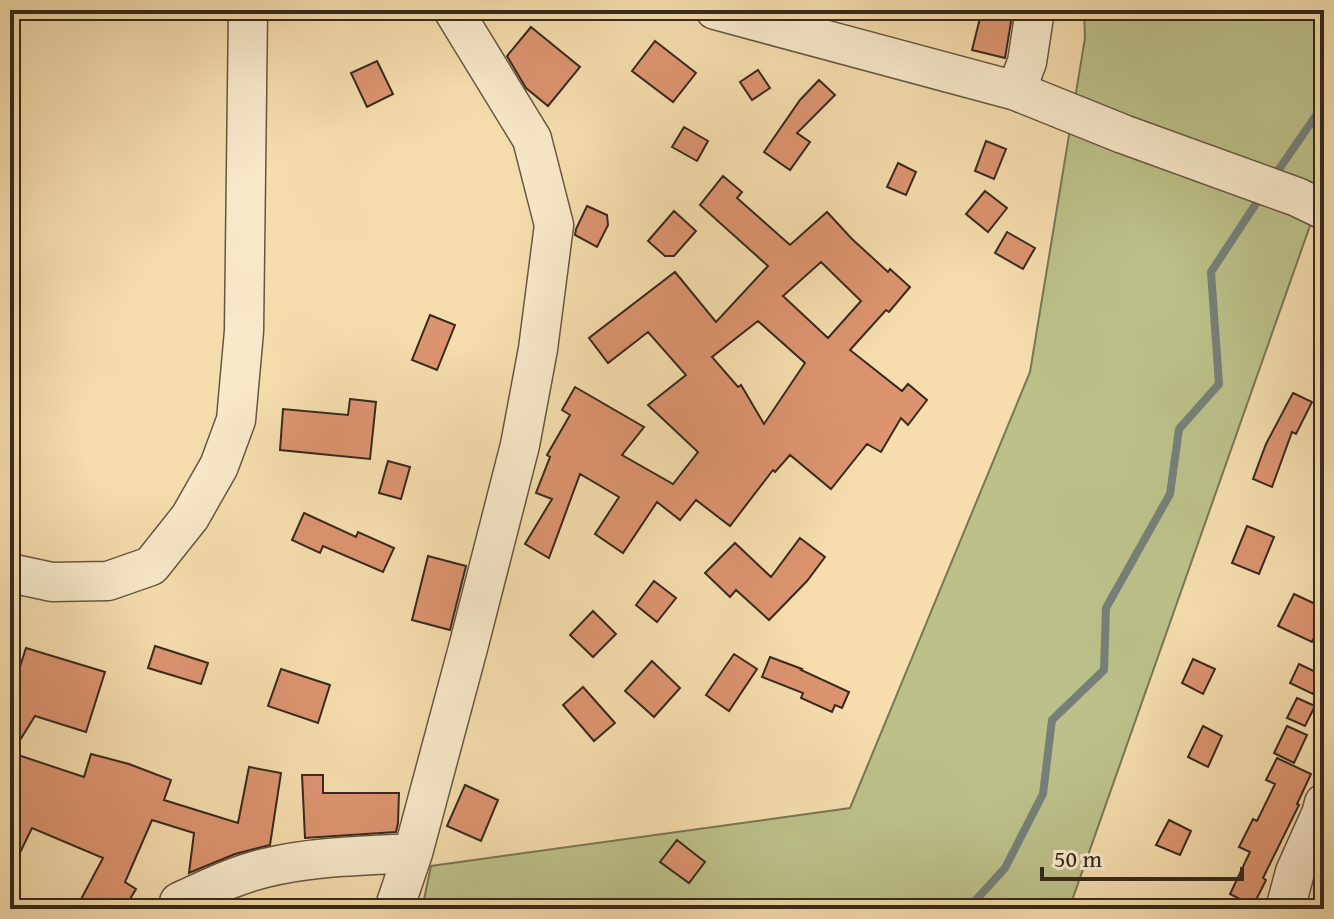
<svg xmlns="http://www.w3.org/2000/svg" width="1334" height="919" font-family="'Gentium Book Plus',serif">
<rect width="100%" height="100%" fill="#f5ddad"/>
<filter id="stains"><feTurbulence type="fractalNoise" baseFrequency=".0025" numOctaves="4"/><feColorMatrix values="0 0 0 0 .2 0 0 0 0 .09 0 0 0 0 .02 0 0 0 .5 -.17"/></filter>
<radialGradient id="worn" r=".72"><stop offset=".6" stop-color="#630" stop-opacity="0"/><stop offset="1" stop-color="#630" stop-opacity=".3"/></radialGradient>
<path fill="#bcc189" stroke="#7a7654" stroke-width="2" d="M 1084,10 L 1324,10 L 1324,186 L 1069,909 L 422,909 L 431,866 L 850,808 L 1030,372 L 1085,38 Z"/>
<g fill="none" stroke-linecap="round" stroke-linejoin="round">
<path stroke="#768079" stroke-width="8" d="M 1273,178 L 1317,114 L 1324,81
M 975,909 L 975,901 L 1005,868 L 1043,794 L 1052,720 L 1104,670 L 1106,608 L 1170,494 L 1179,429 L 1219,384 L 1211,272 L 1261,196"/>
</g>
<path fill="#dc9470" stroke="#372a1e" stroke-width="2" fill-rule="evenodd" d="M 982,10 L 1013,10 L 1005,58 L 972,50 Z
M 531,27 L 580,67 L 548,106 L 526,88 L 507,56 Z
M 655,41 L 696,73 L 673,102 L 632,71 Z
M 377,61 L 393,94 L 367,107 L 351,73 Z
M 758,70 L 770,88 L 752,100 L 740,82 Z
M 819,80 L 835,95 L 797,133 L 810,142 L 790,170 L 764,152 L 800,100 Z
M 684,127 L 708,141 L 697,161 L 672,147 Z
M 986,141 L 1006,149 L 994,179 L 975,171 Z
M 898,163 L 916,172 L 906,195 L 887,187 Z
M 723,176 L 742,192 L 737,198 L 790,245 L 827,212 L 852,239 L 888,272 L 890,269 L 910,287 L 889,312 L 886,310 L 850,350 L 902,391 L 908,384 L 927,400 L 908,425 L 901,418 L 881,452 L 867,444 L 831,489 L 790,455 L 775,472 L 773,470 L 730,526 L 696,500 L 680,520 L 657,502 L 623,553 L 595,534 L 619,497 L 580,474 L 549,558 L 525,544 L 552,499 L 536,493 L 550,457 L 547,455 L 570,415 L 562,410 L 575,387 L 644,427 L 622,455 L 673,484 L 698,452 L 648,405 L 686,375 L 648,332 L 608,363 L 589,338 L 675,272 L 716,322 L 768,266 L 700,205 ZM 821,262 L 861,301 L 828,338 L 783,296 ZM 758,321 L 805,363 L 764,424 L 741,385 L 738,387 L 712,357 Z
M 985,191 L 1007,208 L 988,232 L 966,214 Z
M 587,206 L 607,215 L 608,225 L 597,247 L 575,235 L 576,229 Z
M 674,211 L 696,231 L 674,256 L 665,256 L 648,241 Z
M 1007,232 L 1035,248 L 1023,269 L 995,253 Z
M 430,315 L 455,325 L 437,370 L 412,360 Z
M 1293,393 L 1312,402 L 1296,434 L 1292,432 L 1272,487 L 1253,479 L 1266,444 Z
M 350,399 L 376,402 L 370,459 L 280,450 L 283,409 L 348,415 Z
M 388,461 L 410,467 L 401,499 L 379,493 Z
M 304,513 L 356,537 L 358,532 L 394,548 L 383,572 L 323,546 L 320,553 L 292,540 Z
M 1247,526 L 1274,537 L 1259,574 L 1232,563 Z
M 800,538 L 825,557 L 807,581 L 769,620 L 736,590 L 730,597 L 705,573 L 735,543 L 771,577 Z
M 428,556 L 466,566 L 450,630 L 412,620 Z
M 654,581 L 676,598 L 657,622 L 636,605 Z
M 1294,594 L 1324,608 L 1324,617 L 1312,642 L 1278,626 Z
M 593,611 L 616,634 L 593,657 L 570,635 Z
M 155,646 L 208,663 L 201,684 L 148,668 Z
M 26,648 L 105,672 L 86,732 L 35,716 L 12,753 L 84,777 L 91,754 L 129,764 L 171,780 L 164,800 L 238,823 L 249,767 L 281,773 L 270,845 L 235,854 L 189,873 L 194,833 L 152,820 L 125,882 L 136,889 L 124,909 L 94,909 L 80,901 L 103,858 L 32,828 L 10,873 L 10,698 Z
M 734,654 L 757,669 L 729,711 L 706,695 Z
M 770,657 L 802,669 L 801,670 L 849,692 L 842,708 L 835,705 L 832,712 L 801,698 L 803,693 L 762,677 Z
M 1193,659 L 1215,669 L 1203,694 L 1182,683 Z
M 652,661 L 680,688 L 654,717 L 625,691 Z
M 1299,664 L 1322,675 L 1313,694 L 1290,683 Z
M 281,669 L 330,685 L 318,723 L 268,706 Z
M 583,687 L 615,723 L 594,741 L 563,705 Z
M 1297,698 L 1315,706 L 1305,726 L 1287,718 Z
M 1203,726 L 1222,736 L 1208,767 L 1188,757 Z
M 1287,726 L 1307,735 L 1294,763 L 1274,753 Z
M 1277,758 L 1311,774 L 1297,804 L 1299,805 L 1263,878 L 1266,880 L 1253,906 L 1230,894 L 1250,852 L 1239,847 L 1253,819 L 1257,821 L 1275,784 L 1266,780 Z
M 302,775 L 323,775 L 323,793 L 399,793 L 398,823 L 396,832 L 305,838 Z
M 465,785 L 498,800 L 481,841 L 447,826 Z
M 1169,820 L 1191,831 L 1180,855 L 1156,845 Z
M 677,840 L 705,862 L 689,883 L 660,862 Z"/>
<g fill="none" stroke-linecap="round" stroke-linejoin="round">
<g stroke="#665742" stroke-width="41">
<path id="minor" d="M 715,10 L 1016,91 L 1123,134 L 1297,197 L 1324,210
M 1016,91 L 1027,62 L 1035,10
M 10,573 L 52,582 L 108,581 L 151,566 L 190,517 L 219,466 L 236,420 L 244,331 L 248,10
M 179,902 C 207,889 235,875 265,868 C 314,856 363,856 413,853
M 394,909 L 413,853 L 468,648 L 520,445 L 538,349 L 554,225 L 532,139 L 453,10
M 1285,909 L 1295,872 L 1321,814 L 1324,803"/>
</g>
<use href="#minor" stroke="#f8e9ca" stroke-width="38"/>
</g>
<rect width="1334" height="919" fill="none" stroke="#f5ddad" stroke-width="40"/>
<rect x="12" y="12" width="1310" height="895" fill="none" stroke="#372a1e" stroke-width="4"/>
<rect x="20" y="20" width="1294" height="879" fill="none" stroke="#372a1e" stroke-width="2"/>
<path d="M1042 867v12h200v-12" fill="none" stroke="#372a1e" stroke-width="4"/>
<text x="1054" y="867" font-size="24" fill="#372a1e" stroke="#f8e9ca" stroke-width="6" paint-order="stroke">50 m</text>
<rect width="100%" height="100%" filter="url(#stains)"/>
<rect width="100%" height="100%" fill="url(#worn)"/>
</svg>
